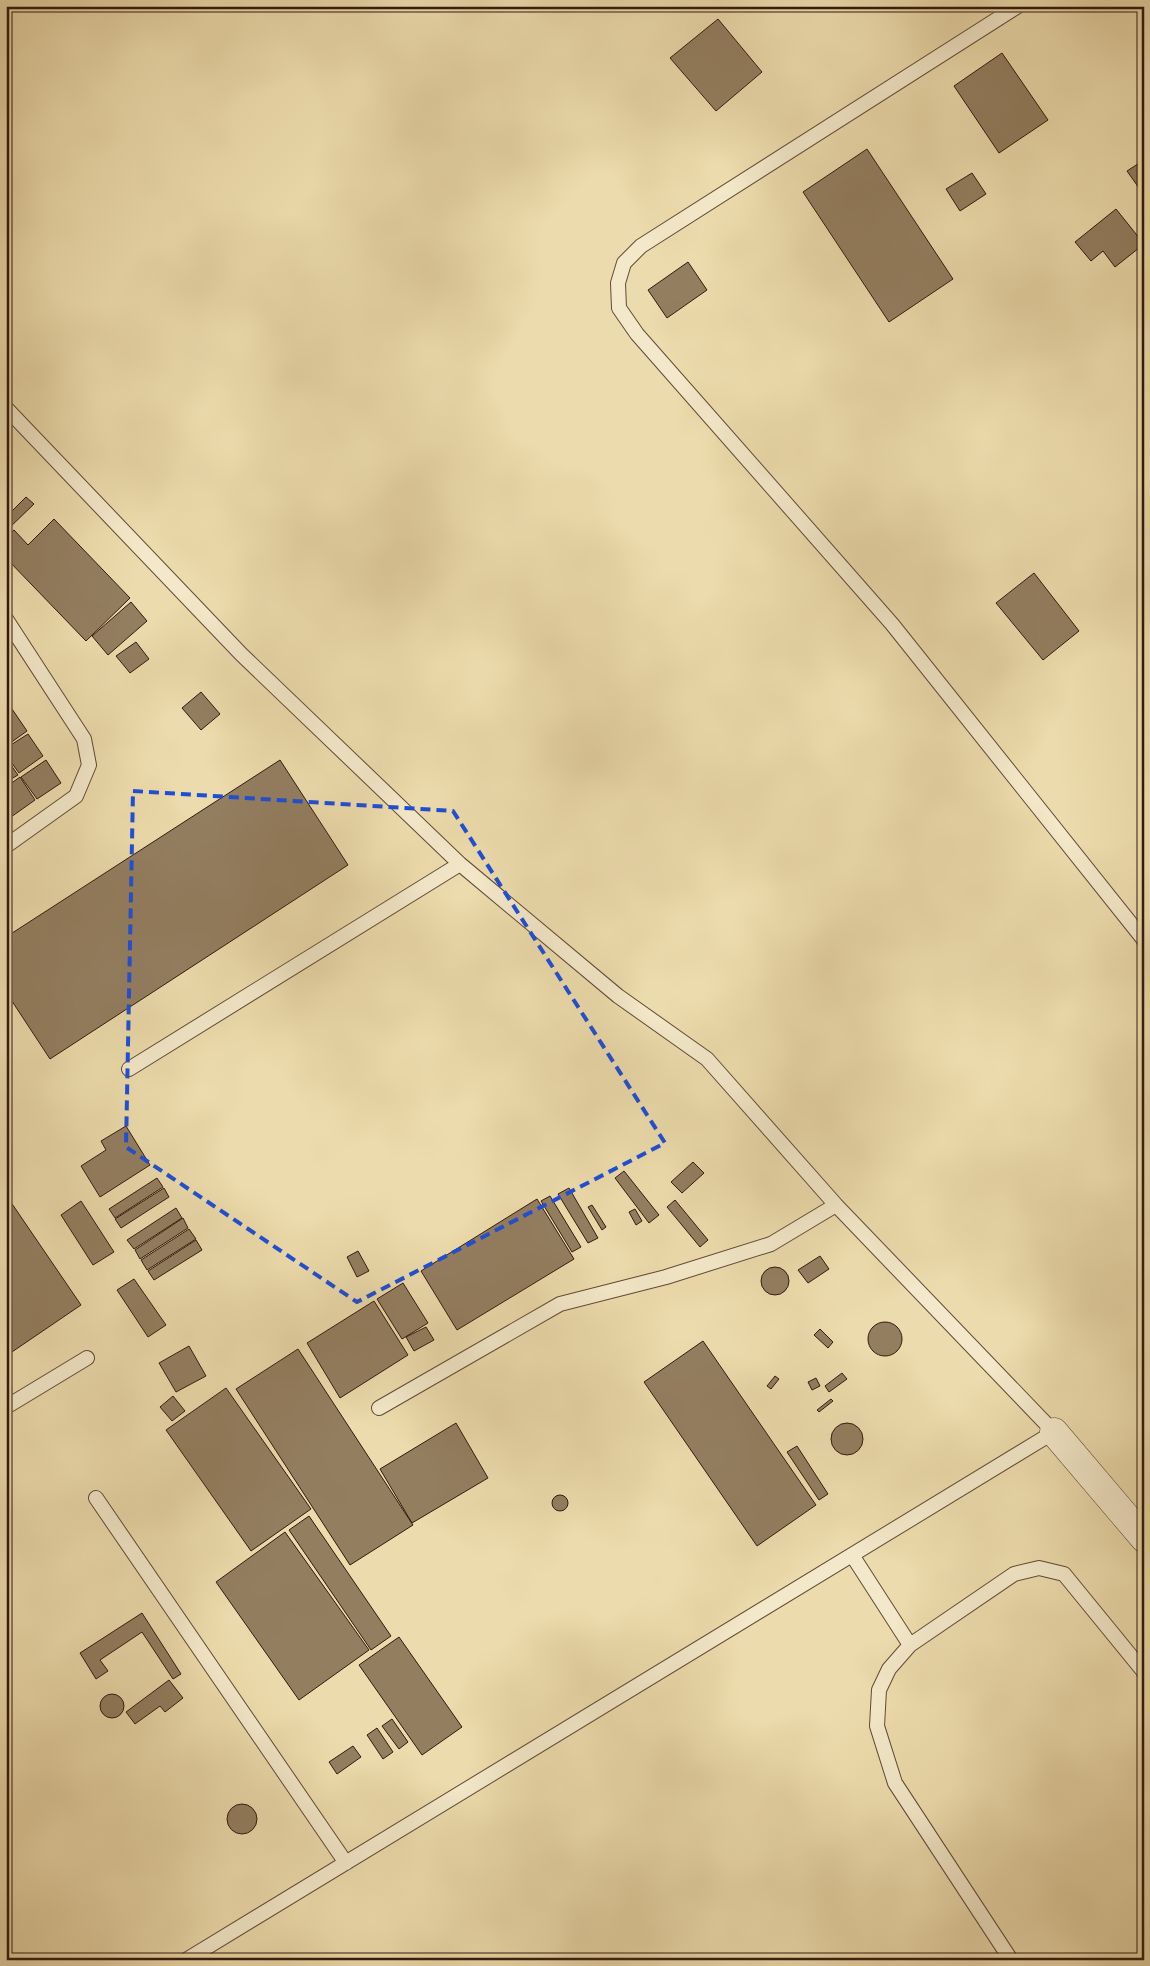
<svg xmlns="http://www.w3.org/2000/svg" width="1150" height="1966" font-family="'Old Standard TT',serif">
<rect width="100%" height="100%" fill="#ecdbac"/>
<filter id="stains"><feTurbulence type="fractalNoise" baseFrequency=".004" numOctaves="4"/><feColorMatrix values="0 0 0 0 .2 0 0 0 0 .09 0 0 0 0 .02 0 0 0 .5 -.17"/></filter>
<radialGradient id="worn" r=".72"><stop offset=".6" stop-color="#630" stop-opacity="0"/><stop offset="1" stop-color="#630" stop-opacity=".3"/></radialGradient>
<path fill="#937e60" stroke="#33190e" d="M 718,19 L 762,72 L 716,111 L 670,58 Z
M 1002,53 L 1048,120 L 999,153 L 954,86 Z
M 867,149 L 953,279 L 889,322 L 803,192 Z
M 1144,160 L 1144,195 L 1127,171 Z
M 972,173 L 986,194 L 960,211 L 946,189 Z
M 1116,209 L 1144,244 L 1115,267 L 1103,251 L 1091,261 L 1075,242 Z
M 688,262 L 707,290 L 667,318 L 648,290 Z
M 26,497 L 34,504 L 6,531 L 6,517 Z
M 54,519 L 130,598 L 86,641 L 6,558 L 6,537 L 14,530 L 28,545 Z
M 1034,573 L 1079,631 L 1043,660 L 996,603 Z
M 131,602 L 147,621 L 108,655 L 92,636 Z
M 136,642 L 149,659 L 130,673 L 116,656 Z
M 201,692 L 220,714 L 201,730 L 182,708 Z
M 12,709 L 27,731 L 6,746 L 6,713 Z
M 28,734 L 43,756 L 19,773 L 6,755 L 6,748 Z
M 6,758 L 18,775 L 6,782 Z
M 46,760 L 61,783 L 37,799 L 21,777 Z
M 280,760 L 348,865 L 50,1059 L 6,992 L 6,937 Z
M 20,777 L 35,800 L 11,817 L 6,810 L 6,787 Z
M 126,1126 L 150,1165 L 100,1197 L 81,1166 L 106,1150 L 101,1141 Z
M 693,1162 L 704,1173 L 682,1193 L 671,1182 Z
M 624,1171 L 659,1215 L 649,1223 L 615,1178 Z
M 157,1178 L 163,1187 L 115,1218 L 109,1209 Z
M 164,1188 L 169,1197 L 121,1228 L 115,1219 Z
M 569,1188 L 598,1238 L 588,1243 L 558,1194 Z
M 6,1195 L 81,1305 L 6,1356 Z
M 550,1196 L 581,1247 L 572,1252 L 541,1201 Z
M 537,1199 L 574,1259 L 457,1330 L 421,1271 Z
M 675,1200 L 708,1240 L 700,1247 L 667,1207 Z
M 81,1201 L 114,1252 L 93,1265 L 61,1215 Z
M 592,1205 L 606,1227 L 602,1230 L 588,1207 Z
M 176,1208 L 182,1218 L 134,1249 L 127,1240 Z
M 635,1209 L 642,1221 L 636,1225 L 629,1212 Z
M 183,1218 L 188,1228 L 140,1259 L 135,1250 Z
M 189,1229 L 196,1239 L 147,1270 L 141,1260 Z
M 196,1240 L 202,1250 L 154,1280 L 148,1271 Z
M 358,1251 L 369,1271 L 357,1277 L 347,1257 Z
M 820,1256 L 829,1269 L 808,1283 L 798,1270 Z
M761 1281a14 14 0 1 1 28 0a14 14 0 1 1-28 0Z
M 134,1279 L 166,1325 L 148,1337 L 117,1290 Z
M 403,1283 L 428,1323 L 402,1339 L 377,1299 Z
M 374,1301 L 408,1355 L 340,1398 L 307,1343 Z
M868 1339a17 17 0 1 1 34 0a17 17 0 1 1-34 0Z
M 426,1327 L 434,1340 L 414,1351 L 406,1337 Z
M 820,1329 L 833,1342 L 828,1348 L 814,1335 Z
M 703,1341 L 816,1505 L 757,1546 L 644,1382 Z
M 189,1346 L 206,1376 L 176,1392 L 159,1363 Z
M 298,1349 L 413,1525 L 350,1565 L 236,1389 Z
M 842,1373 L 847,1379 L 829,1392 L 825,1386 Z
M 775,1376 L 779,1379 L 771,1389 L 767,1386 Z
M 816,1378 L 820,1386 L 812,1390 L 808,1382 Z
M 226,1388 L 311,1509 L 251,1551 L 166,1430 Z
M 173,1396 L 185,1411 L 172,1421 L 160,1407 Z
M 831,1399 L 833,1401 L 819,1412 L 817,1410 Z
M831 1439a16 16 0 1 1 32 0a16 16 0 1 1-32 0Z
M 456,1423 L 488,1478 L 412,1523 L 380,1469 Z
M 797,1446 L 828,1494 L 819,1500 L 787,1452 Z
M552 1503a8 8 0 1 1 16 0a8 8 0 1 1-16 0Z
M 309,1516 L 391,1636 L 371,1650 L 289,1530 Z
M 285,1532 L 369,1650 L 299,1700 L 216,1582 Z
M 142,1613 L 181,1674 L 173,1679 L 142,1632 L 100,1660 L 108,1671 L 96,1679 L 80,1653 Z
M 399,1637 L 462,1727 L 422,1755 L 359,1665 Z
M 169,1680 L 183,1698 L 165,1712 L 160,1706 L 135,1724 L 126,1712 Z
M100 1706a12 12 0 1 1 24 0a12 12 0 1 1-24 0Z
M 392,1719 L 408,1742 L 399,1749 L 382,1726 Z
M 377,1728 L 393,1752 L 383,1759 L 367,1735 Z
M 353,1746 L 361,1757 L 337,1774 L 329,1762 Z
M227 1819a15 15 0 1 1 30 0a15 15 0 1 1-30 0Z"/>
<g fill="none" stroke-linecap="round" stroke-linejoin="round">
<g stroke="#614a36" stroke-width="16">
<path id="service" d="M 1018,6 L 641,246 L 624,263 L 618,283 L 619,308 L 637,334 L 892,624 L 1144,940
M 6,408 L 241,654 L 460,864 L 618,996 L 707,1059 L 836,1205 L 1054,1432 L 186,1960
M 6,619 L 84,739 L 89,765 L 76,796 L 6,846
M 129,1069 L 460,864
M 6,1407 L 87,1358
M 379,1408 L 560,1304 L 666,1277 L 771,1244 L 836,1205
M 96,1498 L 346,1863
M 852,1555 L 910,1645
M 1011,1960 L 895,1783 L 877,1726 L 879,1690 L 889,1669 L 910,1645 L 1014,1574 L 1039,1568 L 1064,1574 L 1144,1672"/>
</g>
<g stroke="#614a36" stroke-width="29">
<path id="minor" d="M 1054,1432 L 1144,1538"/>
</g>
<use href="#service" stroke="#f3e8c9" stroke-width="14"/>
<use href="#minor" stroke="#f3e8c9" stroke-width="28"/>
</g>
<path fill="none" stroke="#1d4ed8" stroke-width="4" stroke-dasharray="10 6" stroke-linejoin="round" d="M 133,791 L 453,811 L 665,1143 L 357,1302 L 126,1147 Z"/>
<rect width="1150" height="1966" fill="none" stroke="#ecdbac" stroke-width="25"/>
<rect x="8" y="8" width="1135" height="1951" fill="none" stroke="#33190e" stroke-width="2.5"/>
<rect x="12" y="12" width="1125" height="1941" fill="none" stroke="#33190e"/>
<rect width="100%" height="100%" filter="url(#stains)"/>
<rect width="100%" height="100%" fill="url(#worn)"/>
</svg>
